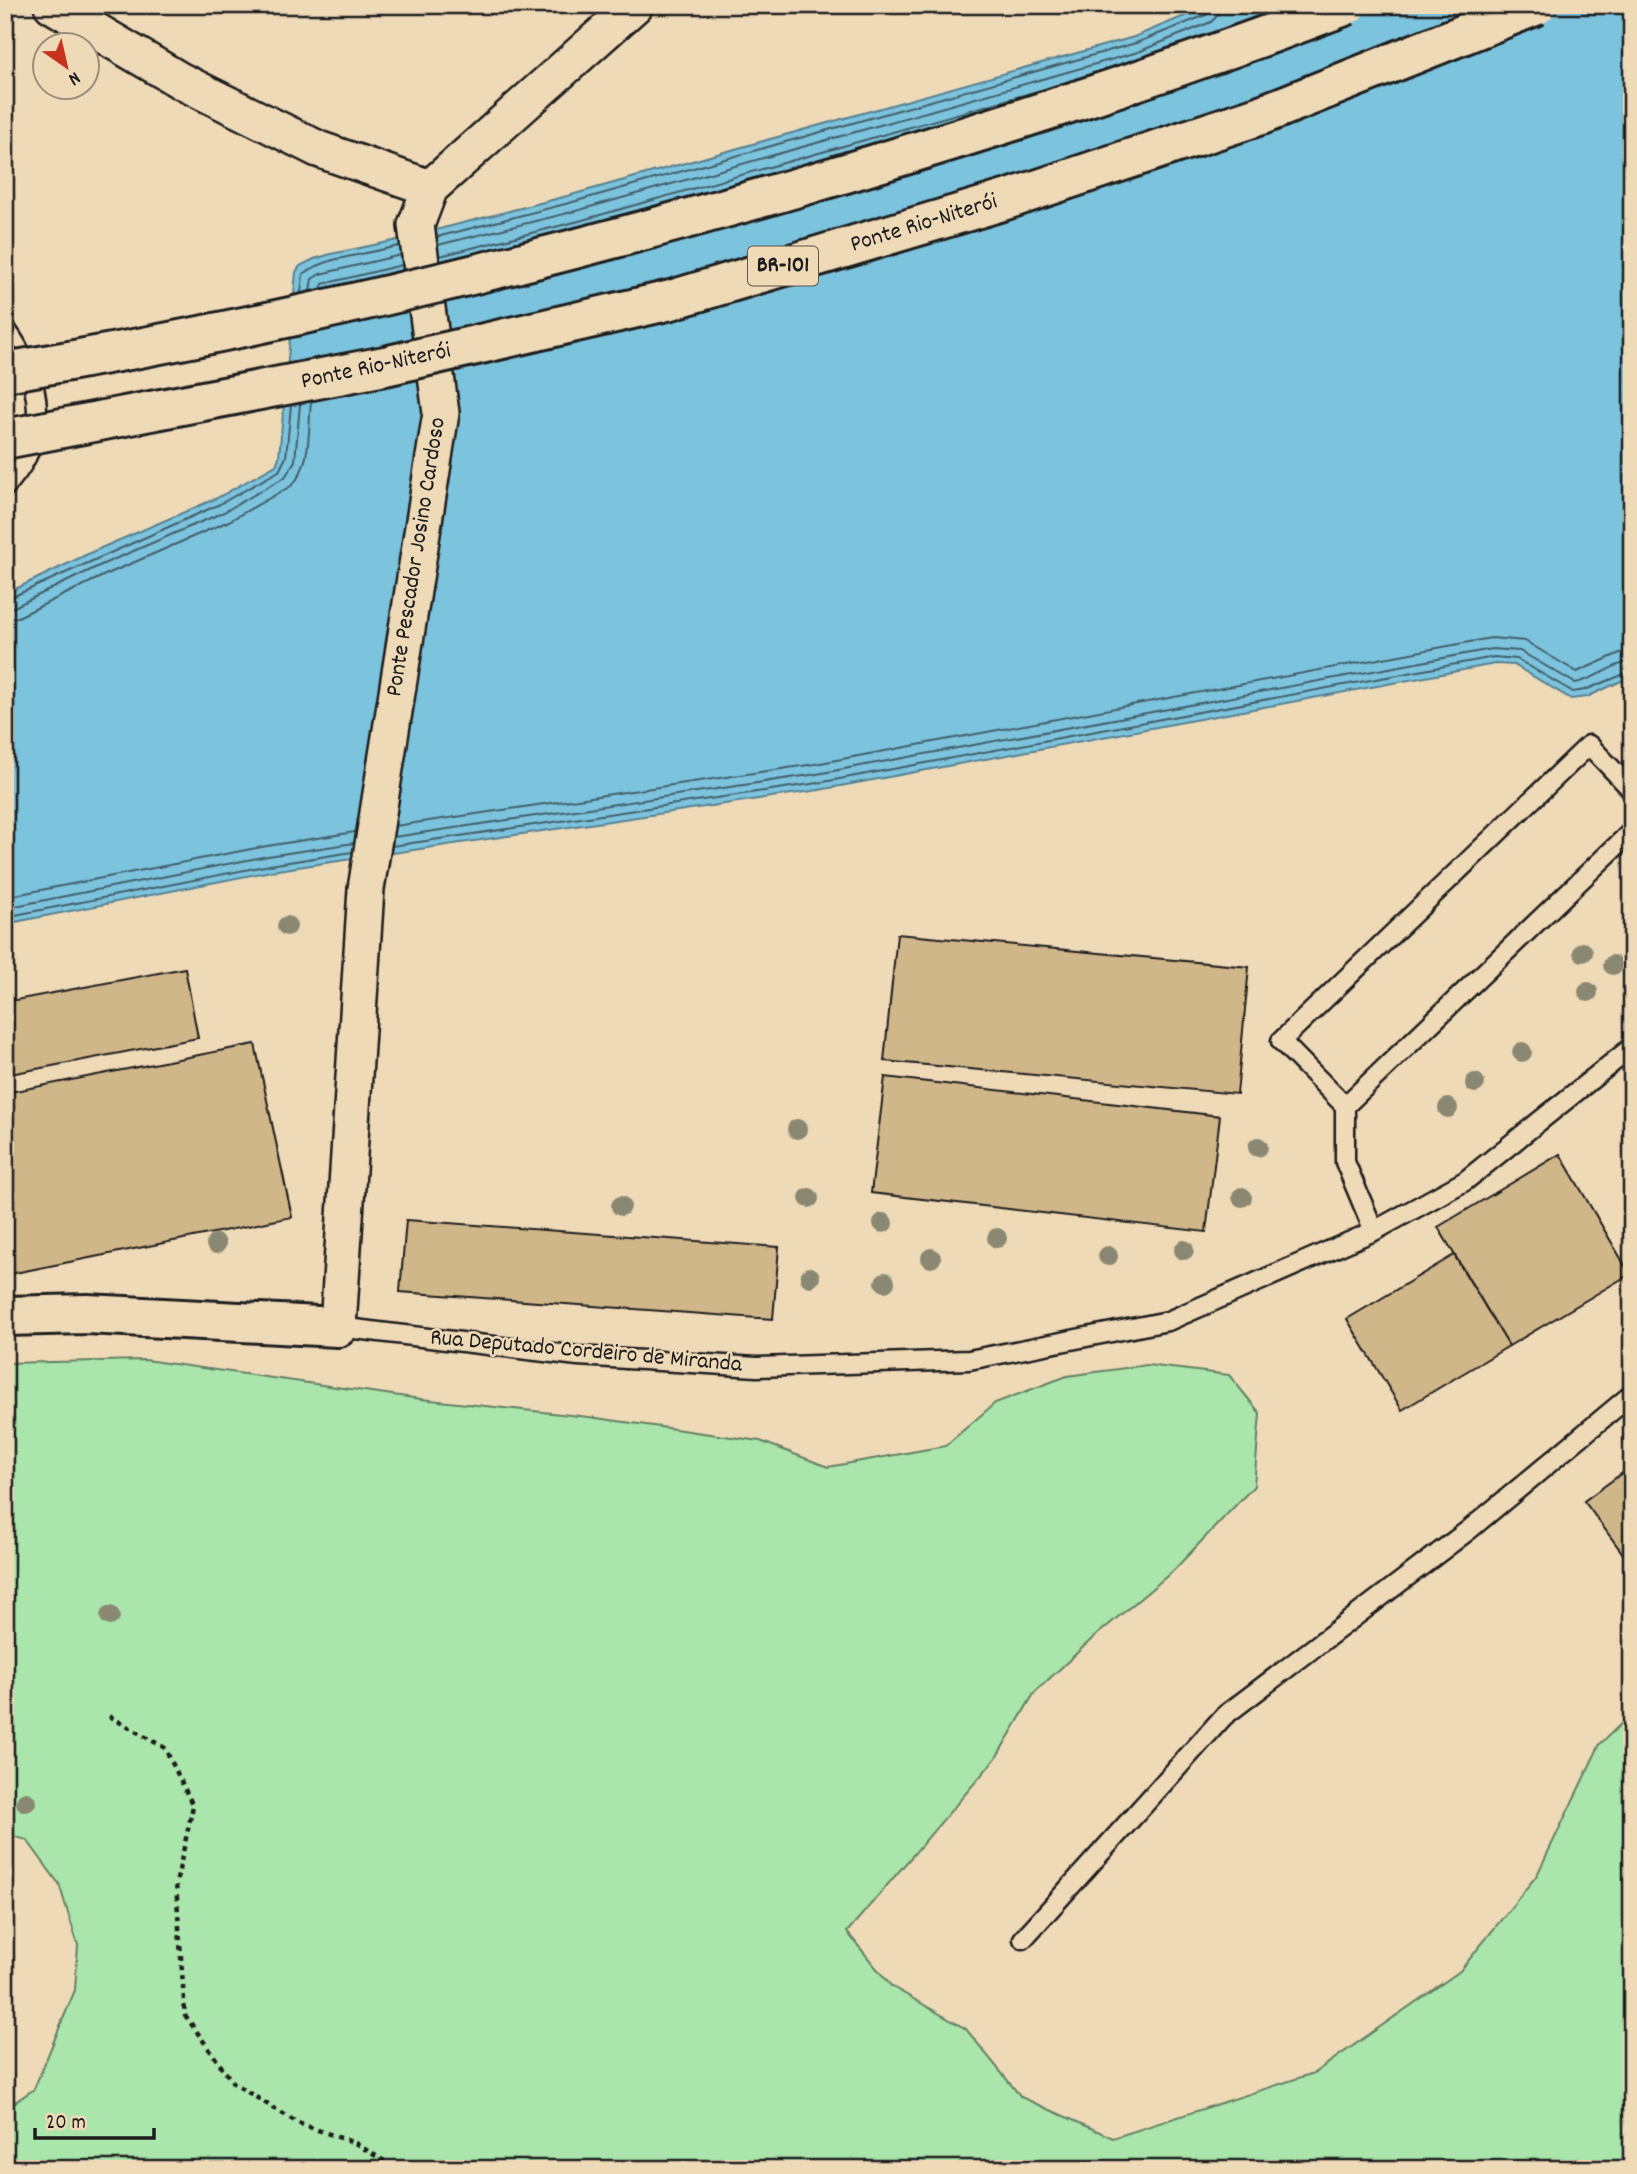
<svg xmlns="http://www.w3.org/2000/svg" width="1637" height="2174" font-family="Dekko,sans-serif">
<rect width="100%" height="100%" fill="#efdab8"/>
<filter id="ink" filterUnits="userSpaceOnUse"><feTurbulence type="fractalNoise" baseFrequency=".0143" numOctaves="2"/><feDisplacementMap in="SourceGraphic" scale="14" xChannelSelector="R" yChannelSelector="G"/><feConvolveMatrix kernelMatrix="1 2 1 2 8 2 1 2 1" color-interpolation-filters="sRGB"/></filter>
<g filter="url(#ink)">
<path fill="#aae5ab" stroke="#638064" stroke-width="2" d="M 145,1360 L 421,1399 L 589,1417 L 760,1441 L 828,1467 L 945,1446 L 995,1403 L 1067,1376 L 1147,1365 L 1229,1375 L 1260,1413 L 1254,1486 L 1173,1571 L 1093,1638 L 1035,1692 L 996,1758 L 847,1932 L 891,1986 L 966,2029 L 1021,2097 L 1113,2138 L 1314,2073 L 1460,1971 L 1537,1875 L 1600,1744 L 1632,1713 L 1632,2169 L 5,2169 L 5,2109 L 34,2089 L 75,1990 L 78,1945 L 59,1884 L 27,1840 L 5,1834 L 5,1363 Z"/>
<path fill="#7cc3dd" stroke="#568090" stroke-width="2" d="M 1211,5 L 1632,5 L 1632,676 L 1587,697 L 1571,699 L 1514,665 L 1495,664 L 819,790 L 271,871 L 5,924 L 5,594 L 94,551 L 217,498 L 276,465 L 279,457 L 296,272 L 300,266 L 314,259 L 331,254 L 393,241 L 571,195 L 1134,37 Z"/>
<g fill="none" stroke-linecap="round" stroke-linejoin="round">
<path stroke="#425f69" stroke-width="2" d="M 437,237 L 573,202 L 1136,43 L 1206,15 L 1210,11 L 1210,5
M 438,245 L 576,211 L 1138,52 L 1211,22 L 1218,15 L 1219,5
M 440,256 L 579,221 L 1041,90
M 321,289 L 323,284 L 402,265
M 310,291 L 312,279 L 320,274 L 401,255
M 301,293 L 303,274 L 317,266 L 333,260 L 399,246
M 5,600 L 220,504 L 279,471 L 286,457 L 291,405
M 5,609 L 14,607 L 101,565 L 224,512 L 285,477 L 295,461 L 300,404
M 5,619 L 18,617 L 105,575 L 229,521 L 291,486 C 312,466 308,428 311,402
M 395,826 L 815,764 L 1491,638 L 1525,641 L 1577,672 L 1620,653 L 1632,651
M 394,837 L 817,774 L 1492,649 L 1520,651 L 1575,683 C 1595,680 1612,663 1632,662
M 392,846 L 818,783 L 1494,657 L 1517,659 L 1573,692 L 1585,690 L 1632,671
M 5,897 L 267,846 L 355,832
M 5,908 L 268,856 L 354,843
M 5,917 L 270,865 L 352,852"/>
</g>
<path fill="#d0b78a" stroke="#1c1c1c" stroke-width="2" d="M 897,934 L 1249,967 L 1237,1094 L 884,1061 Z
M 185,968 L 198,1038 L 5,1075 L 5,1002 Z
M 255,1044 L 292,1217 L 5,1275 L 5,1093 Z
M 885,1077 L 1220,1116 L 1206,1232 L 871,1193 Z
M 1560,1154 L 1630,1274 L 1509,1346 L 1438,1227 Z
M 406,1220 L 779,1247 L 773,1319 L 400,1292 Z
M 1454,1255 L 1509,1346 L 1402,1410 L 1347,1319 Z
M 1632,1466 L 1632,1566 L 1584,1501 Z"/>
<g fill="none" stroke-linecap="round" stroke-linejoin="round">
<g stroke="#1c1c1c" stroke-width="23">
<path id="service" d="M 5,329 C 13,337 17,346 22,356 C 46,403 42,448 5,487
M 1345,1106 L 1632,831
M 1374,1231 L 1345,1162 L 1345,1106 L 1281,1041 L 1589,745 L 1632,790
M 338,1327 L 578,1356 L 757,1367 L 969,1360 L 1168,1321 L 1374,1231 L 1465,1181 L 1632,1047
M 1023,1939 L 1224,1716 L 1470,1529 L 1632,1394"/>
</g>
<g stroke="#1c1c1c" stroke-width="40">
<path id="minor" d="M 52,5 L 181,81 L 318,149 L 430,188
M 338,1327 L 366,889 L 441,413 L 416,225 L 430,188 L 635,5"/>
</g>
<g stroke="#1c1c1c" stroke-width="44">
<path id="tertiary" d="M 5,1316 L 87,1314 L 338,1327"/>
</g>
<path stroke="#1c1c1c" stroke-width="4.5" stroke-dasharray="5 5" stroke-linecap="butt" d="M 109,1716 L 165,1748 L 193,1806 L 176,1884 L 185,2015 L 233,2083 L 298,2123 L 355,2143 L 397,2169"/>
<use href="#service" stroke="#efdab8" stroke-width="18"/>
<use href="#minor" stroke="#efdab8" stroke-width="35"/>
<use href="#tertiary" stroke="#efdab8" stroke-width="38"/>
<g stroke="#1c1c1c" stroke-width="44" stroke-linecap="butt">
<path id="motorway-bridge" d="M 5,372 C 277,327 545,261 809,184 C 990,130 1170,73 1347,5
M 5,439 L 385,366 L 671,300 L 1012,198 L 1261,115 L 1537,5"/>
</g>
<use href="#motorway-bridge" stroke="#efdab8" stroke-width="38"/>
</g>
<g fill="#8a8872">
<circle cx="287" cy="926" r="10"/>
<circle cx="1583" cy="952" r="10"/>
<circle cx="1613" cy="965" r="10"/>
<circle cx="1588" cy="992" r="10"/>
<circle cx="1522" cy="1052" r="10"/>
<circle cx="1475" cy="1083" r="10"/>
<circle cx="1448" cy="1108" r="10"/>
<circle cx="797" cy="1129" r="10"/>
<circle cx="1258" cy="1147" r="10"/>
<circle cx="1242" cy="1197" r="10"/>
<circle cx="809" cy="1198" r="10"/>
<circle cx="621" cy="1206" r="10"/>
<circle cx="883" cy="1223" r="10"/>
<circle cx="997" cy="1238" r="10"/>
<circle cx="216" cy="1244" r="10"/>
<circle cx="1184" cy="1250" r="10"/>
<circle cx="1108" cy="1256" r="10"/>
<circle cx="931" cy="1258" r="10"/>
<circle cx="810" cy="1277" r="10"/>
<circle cx="885" cy="1282" r="10"/>
<circle cx="110" cy="1616" r="10"/>
<circle cx="26" cy="1802" r="10"/>
</g>
</g>
<g text-anchor="middle" dominant-baseline="central" stroke-width="5" stroke-linejoin="round" paint-order="stroke">
<rect fill="#efdab8" stroke="#5b554b" stroke-width="2" x="748" y="246.5" width="70" height="39" rx="5"/>
<g font-size="23" font-weight="bold" fill="#1c1c1c">
<text x="783" y="266">BR-101</text>
</g>
<g font-size="24" fill="#1c1c1c" stroke="#efdab8">
<text transform="translate(924 224) rotate(-17)">Ponte Rio-Niterói</text>
<text transform="translate(376 367) rotate(-12)">Ponte Rio-Niterói</text>
<text transform="translate(417 557) rotate(-81)">Ponte Pescador Josino Cardoso</text>
<text transform="translate(586 1352) rotate(5)">Rua Deputado Cordeiro de Miranda</text>
</g>
</g>
<rect width="1637" height="2174" fill="none" stroke="#efdab8" stroke-width="28"/>
<rect x="14" y="14" width="1609" height="2146" fill="none" stroke="#1c1c1c" stroke-width="2.5" filter="url(#ink)"/>
<g transform="translate(66 66) rotate(146)"><circle r="33" fill="#efdab8" stroke="#9b8e7a" stroke-width="2"/>
<path d="M0-5L12 26L0 18L-12 26Z" fill="#c8321e"/>
<text y="-10" font-size="19" font-weight="bold" text-anchor="middle" fill="#1c1c1c">N</text>
</g>
<path d="M35 2128v10h119v-10" fill="none" stroke="#1c1c1c" stroke-width="3.5"/>
<text x="46" y="2128" font-size="21" fill="#1c1c1c" stroke="#efdab8" stroke-width="5" paint-order="stroke">20 m</text>
</svg>
